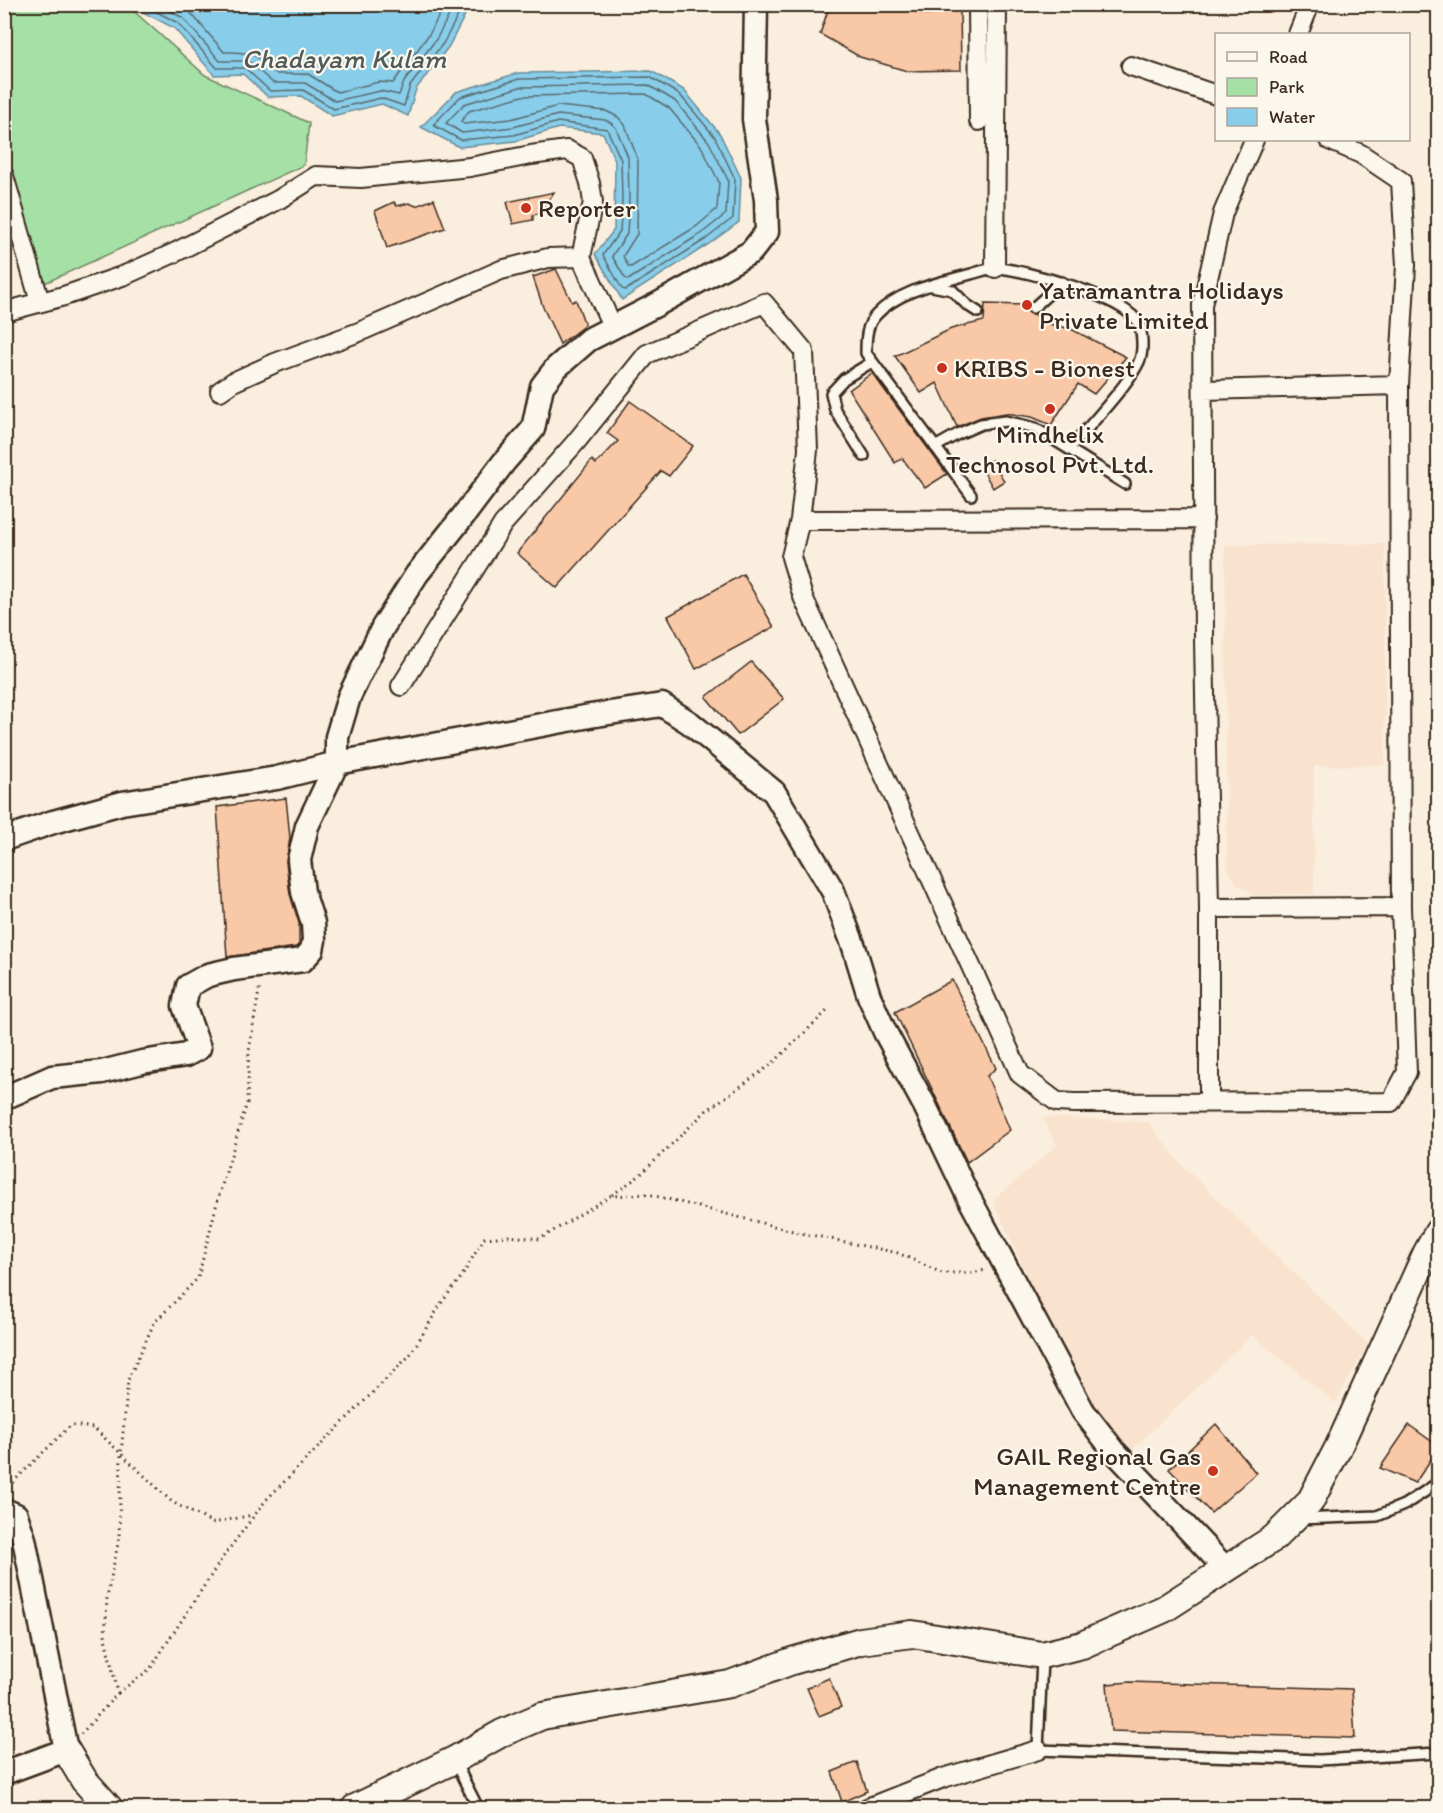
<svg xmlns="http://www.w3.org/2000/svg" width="1443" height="1813" font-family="Itim,sans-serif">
<rect width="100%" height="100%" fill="#faeede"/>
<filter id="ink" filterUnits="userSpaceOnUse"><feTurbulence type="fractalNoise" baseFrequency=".0167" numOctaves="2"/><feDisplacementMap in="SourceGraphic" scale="12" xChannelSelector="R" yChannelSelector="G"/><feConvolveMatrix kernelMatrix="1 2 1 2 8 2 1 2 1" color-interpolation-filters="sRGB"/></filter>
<g filter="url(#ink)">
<path fill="#f9e3ce" d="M 1385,544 L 1385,765 L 1314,766 L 1314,894 L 1254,895 L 1236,883 L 1227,867 L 1225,545 Z
M 1042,1117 L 1148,1122 L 1181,1164 L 1368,1344 L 1335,1403 L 1252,1335 L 1122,1459 L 1037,1298 L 993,1200 L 1057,1145 Z"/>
<path fill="#a5e1a7" stroke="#708662" stroke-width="1.5" d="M 4,5 L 127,5 L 205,75 L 309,123 L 304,165 L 45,283 L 5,151 Z"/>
<path fill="#88cde9" stroke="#698c98" stroke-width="1.5" d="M 135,5 L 470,5 L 449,46 L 416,89 L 408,116 L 382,104 L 332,116 L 301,96 L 268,97 L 243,74 L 214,75 L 174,28 L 137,9 Z
M 651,71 L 684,90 L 720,134 L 741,178 L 739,222 L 709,244 L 622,300 L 595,254 L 614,230 L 615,161 L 603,133 L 559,128 L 516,141 L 459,147 L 421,127 L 456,92 L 518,73 Z"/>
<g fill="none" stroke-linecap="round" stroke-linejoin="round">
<path stroke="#5a6b6f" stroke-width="1.5" d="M 142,4 L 178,23 L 217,68 L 245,68 L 270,91 L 303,90 L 334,109 L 381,98 L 404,106 L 410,86 L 444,42 L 464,4
M 158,4 L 183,18 L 220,61 L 248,61 L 273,83 L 305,83 L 335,101 L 380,91 L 399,95 L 404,82 L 437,38 L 455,4
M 178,4 L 190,12 L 224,52 C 257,53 252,52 277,74 L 308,74 L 337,92 L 379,82 L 393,83 L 430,33 L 445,4
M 650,77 L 680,95 L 715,137 L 735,179 L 733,218 L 706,239 L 626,290 L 622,289 L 603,255 L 620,231 L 622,199 L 621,160 L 607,129 L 558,122 L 514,135 L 461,140 L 433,125 L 460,97 L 519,79 Z
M 648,85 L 675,101 L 709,142 L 728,180 L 726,214 L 702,233 L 628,280 L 625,278 L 612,256 L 627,234 L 629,199 L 628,157 L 616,128 L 611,123 L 605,120 L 558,115 L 513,127 L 462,133 L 446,123 L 464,104 L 520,87 Z
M 646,94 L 669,108 L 701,146 L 719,182 L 717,209 L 697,226 L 631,267 L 628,266 L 623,256 L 637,234 L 638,160 L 625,125 L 618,117 L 606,111 L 558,106 L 511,119 L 464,124 L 461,121 L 469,111 L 522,96 Z"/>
</g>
<path fill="#f8c8a7" stroke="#3b2a1e" stroke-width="1.5" d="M 830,4 L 887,4 L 927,14 L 960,10 L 961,70 L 907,71 L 860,57 L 820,34 Z
M 554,192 L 540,213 L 533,215 L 533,220 L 513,224 L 507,202 Z
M 434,199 L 445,228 L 387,248 L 375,211 L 394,202 L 397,206 L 409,203 L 416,206 Z
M 556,269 L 572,302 L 576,300 L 585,325 L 560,344 L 543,307 L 533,277 Z
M 985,304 L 1027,305 L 1028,312 L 1035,314 L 1041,322 L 1071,329 L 1126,357 L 1094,394 L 1078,384 L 1051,425 L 1032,417 L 1006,413 L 981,417 L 957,427 L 937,383 L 921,393 L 895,356 L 951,329 L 984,321 Z
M 872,373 L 947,474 L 925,488 L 902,458 L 895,463 L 849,390 Z
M 630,401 L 693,446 L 669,476 L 661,471 L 557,588 L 517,553 L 592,460 L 596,464 L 618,441 L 607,433 Z
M 992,460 L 1004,481 L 993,488 L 980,465 Z
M 743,574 L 774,627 L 696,669 L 668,616 Z
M 751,662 L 784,699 L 738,735 L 706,697 Z
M 286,798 L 290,838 L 286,862 L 290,894 L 299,923 L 299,944 L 296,947 L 227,957 L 217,807 Z
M 952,980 L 996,1068 L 987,1076 L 1010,1130 L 967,1162 L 895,1012 Z
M 1216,1424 L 1256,1473 L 1211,1513 L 1169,1469 Z
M 1409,1425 L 1438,1446 L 1438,1449 L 1415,1483 L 1380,1468 Z
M 829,1678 L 841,1707 L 819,1716 L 807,1688 Z
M 1130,1682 L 1352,1689 L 1355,1738 L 1111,1731 L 1107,1684 Z
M 857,1762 L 867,1791 L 842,1802 L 832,1772 Z"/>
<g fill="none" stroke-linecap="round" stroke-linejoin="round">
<g stroke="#3b2a1e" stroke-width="14">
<path id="service" d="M 932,286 L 952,290 L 967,305 L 978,312
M 1033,308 L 1062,282
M 935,447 L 958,434 L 981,424 L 1006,421 L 1035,428 L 1125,484
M 864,456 L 835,410 L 831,393 L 844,379 L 872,362
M 971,495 L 866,353 C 866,340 866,325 876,315 C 899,290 939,283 971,274 C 979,272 989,268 997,268 C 1026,270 1126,297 1139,324 C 1142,332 1143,347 1141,356 C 1137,376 1084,432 1069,449
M 1299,1519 L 1377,1516 L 1404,1505 L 1438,1483
M 1042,1658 L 1038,1750 L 1320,1760 L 1438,1753
M 455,1762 L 478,1808"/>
</g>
<g stroke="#3b2a1e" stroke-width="22">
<path id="minor" d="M 978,4 L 979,121
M 1298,34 L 1310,4
M 1131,66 L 1216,95
M 4,176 L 40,302
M 995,268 L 997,4
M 4,312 L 64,296 L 125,275 L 174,253 L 278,200 L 316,176 L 361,178 L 470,167 L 531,155 L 567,150 L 582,158 L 590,183 L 593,202 L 581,257 L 613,328
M 1204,390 L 1399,385
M 220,391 L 233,382 L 275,363 L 359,332 L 501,270 L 548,258 L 581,257
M 800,520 L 1204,519
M 401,686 L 503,524 L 575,443 L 647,354 L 764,303 L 804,351 L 808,450 L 800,520 L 791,557 L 803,597 L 1020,1074 L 1057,1102 L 1074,1103 L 1391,1102 L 1407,1072 L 1401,907 L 1399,385 L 1406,265 L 1401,181 L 1361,154 L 1329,140
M 1209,908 L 1401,907
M 1209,1102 L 1209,908 L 1204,640 L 1202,305 L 1223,213 L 1254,140
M 867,1808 L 943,1778 L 1038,1750"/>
</g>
<g stroke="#3b2a1e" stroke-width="27">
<path id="tertiary" d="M 4,839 L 53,822 L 122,803 L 277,778 L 337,763 L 590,716 L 662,705 L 690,723 L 774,792 L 833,891 L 854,947 L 869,996 L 885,1032 L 925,1106 L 967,1194 L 1083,1411 L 1114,1451 L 1227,1570
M 4,1098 L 52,1077 L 102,1072 L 142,1062 L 186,1055 L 199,1048 L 184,1006 L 188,986 L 208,975 L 234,969 L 303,960 L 312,950 L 314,940 L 313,923 L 303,892 L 299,860 L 307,826 L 337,763 L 337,737 L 349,697 L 383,627 L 417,574 L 464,515 L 504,462 L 533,429 L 542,386 L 556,368 L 588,340 L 658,304 L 751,252 L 767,232 L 766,200 L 754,119 L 756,4
M 4,1510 L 16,1515 L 24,1539 L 66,1750 L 4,1773"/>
</g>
<g stroke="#3b2a1e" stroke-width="30">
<path id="secondary" d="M 66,1750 L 84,1780 L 109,1808
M 355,1808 L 454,1760 L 502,1733 L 542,1716 L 730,1684 L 792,1661 L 861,1641 L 912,1634 L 1042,1655 L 1082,1645 L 1164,1609 L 1274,1538 L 1310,1502 L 1338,1448 L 1426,1254 L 1438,1232"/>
</g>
<path stroke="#3b2a1e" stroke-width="3" stroke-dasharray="1.5 4.5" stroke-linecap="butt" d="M 612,1195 L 639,1176 L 706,1111 L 772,1064 L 828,1010
M 7,1493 L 11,1484 L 71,1425 L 94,1428 L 172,1502 L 213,1523 L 253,1515
M 118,1693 L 150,1669 L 223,1557 L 266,1500 L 410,1355 L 442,1302 L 462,1276 L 484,1238 L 508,1236 L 540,1239 L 610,1196 L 648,1194 L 797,1232 L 898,1253 L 942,1273 L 971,1273 L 986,1270
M 81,1734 L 118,1693 L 105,1638 L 107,1597 L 119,1539 L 121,1454 L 128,1380 L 154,1323 L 198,1278 L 219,1195 L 247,1103 L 249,1051 L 260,985"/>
<use href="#service" stroke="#fbf7ec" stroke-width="9"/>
<use href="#minor" stroke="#fbf7ec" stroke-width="18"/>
<use href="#tertiary" stroke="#fbf7ec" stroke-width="22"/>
<use href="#secondary" stroke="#fbf7ec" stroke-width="26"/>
</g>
</g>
<g fill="#c8321e" stroke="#fbf7ec" stroke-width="2">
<circle cx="526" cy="208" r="6"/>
<circle cx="1027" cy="305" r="6"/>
<circle cx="942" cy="368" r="6"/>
<circle cx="1050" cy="409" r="6"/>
<circle cx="1213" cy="1471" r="6"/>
</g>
<g text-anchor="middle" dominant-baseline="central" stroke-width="4.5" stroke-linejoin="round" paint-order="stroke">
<g font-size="26" fill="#3b2a1e" stroke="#fbf7ec" text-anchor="start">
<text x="538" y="208">Reporter</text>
<text x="1039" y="290">Yatramantra Holidays<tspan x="1039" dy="30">Private Limited</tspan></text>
<text x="954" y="368">KRIBS - Bionest</text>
<text x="1050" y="434" text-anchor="middle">Mindhelix<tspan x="1050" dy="30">Technosol Pvt. Ltd.</tspan></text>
<text x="1201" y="1456" text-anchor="end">GAIL Regional Gas<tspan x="1201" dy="30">Management Centre</tspan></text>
</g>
<g font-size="27" font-style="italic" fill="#525b5b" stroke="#fbf7ec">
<text x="344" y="58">Chadayam Kulam</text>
</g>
</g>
<rect width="1443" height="1813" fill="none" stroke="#fbf7ec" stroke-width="24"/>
<rect x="12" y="12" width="1419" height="1789" fill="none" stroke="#3b2a1e" stroke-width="2" filter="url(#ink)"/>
<rect x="1215" y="33" width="195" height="108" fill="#fbf7ec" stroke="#aea59a" stroke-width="1.5"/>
<rect x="1227" y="52" width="30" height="9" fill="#fbf7ec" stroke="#aea59a" stroke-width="1.5"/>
<text x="1269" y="63" font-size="18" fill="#3b2a1e">Road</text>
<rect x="1227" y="78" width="30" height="18" fill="#a5e1a7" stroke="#aea59a" stroke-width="1.5"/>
<text x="1269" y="93" font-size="18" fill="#3b2a1e">Park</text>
<rect x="1227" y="108" width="30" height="18" fill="#88cde9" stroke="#aea59a" stroke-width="1.5"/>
<text x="1269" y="123" font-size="18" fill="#3b2a1e">Water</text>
</svg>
